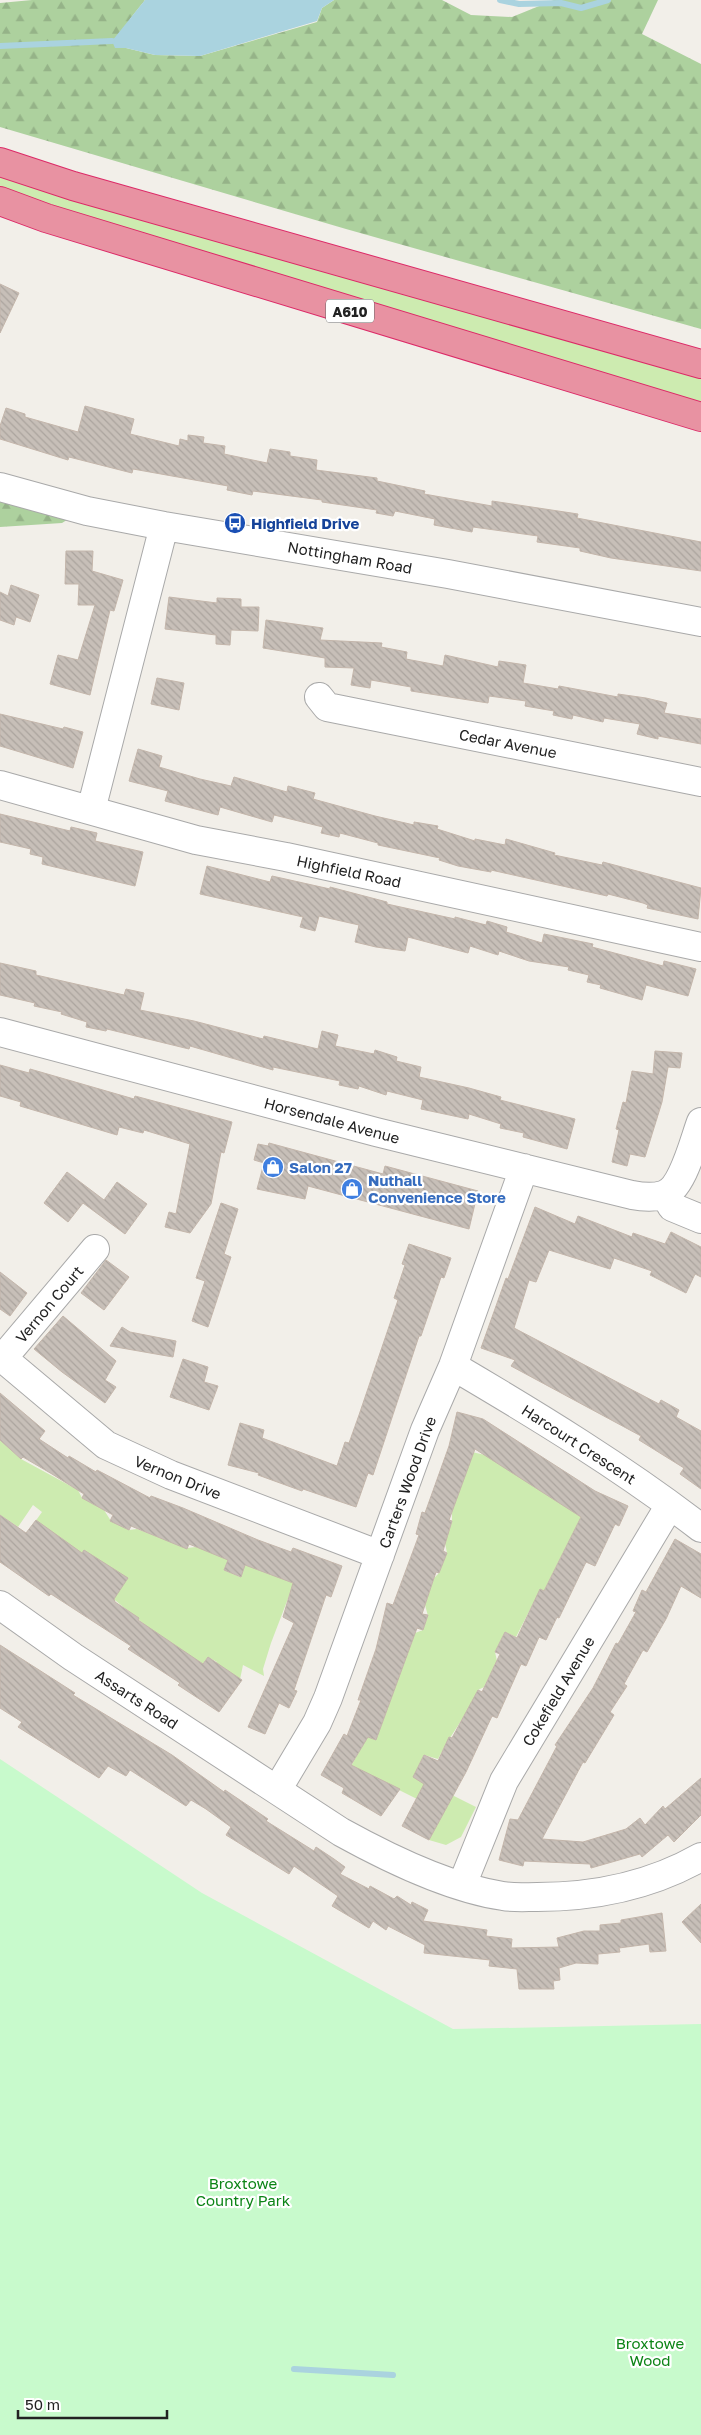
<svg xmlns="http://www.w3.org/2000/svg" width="701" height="2435" font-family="'Golos Text',sans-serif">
<defs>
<pattern id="forest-firs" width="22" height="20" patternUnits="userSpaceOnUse" patternTransform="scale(1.25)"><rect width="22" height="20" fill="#add19e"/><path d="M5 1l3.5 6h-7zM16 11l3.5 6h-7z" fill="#95b388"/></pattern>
<pattern id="building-back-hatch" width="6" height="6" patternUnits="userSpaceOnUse" patternTransform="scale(1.25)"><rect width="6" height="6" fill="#c7bfb8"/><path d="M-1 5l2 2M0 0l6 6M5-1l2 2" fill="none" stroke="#aba49e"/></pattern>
</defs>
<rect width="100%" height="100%" fill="#f2efe9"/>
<path fill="#cdebb0" d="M 0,172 L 701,376 L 701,405 L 0,190 Z
M 0,1440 L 21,1459 L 78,1490 L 82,1498 L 104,1510 L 111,1521 L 129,1530 L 137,1529 L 187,1548 L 196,1547 L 230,1556 L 224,1570 L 240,1577 L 246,1562 L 294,1583 L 271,1643 L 263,1669 L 264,1676 L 243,1665 L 239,1684 L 211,1671 L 217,1662 L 208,1657 L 202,1665 L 145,1625 L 116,1601 L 22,1540 L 42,1512 L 33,1505 L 18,1527 L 0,1515 Z
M 472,1452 L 485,1455 L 601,1518 L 564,1551 L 544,1591 L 540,1590 L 516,1637 L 505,1632 L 495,1652 L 497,1661 L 484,1687 L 478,1690 C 467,1715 450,1735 438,1759 L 424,1755 L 414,1776 L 476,1807 L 461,1837 L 446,1845 L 429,1840 L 443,1812 L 351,1766 L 363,1745 L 365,1736 L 376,1740 L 415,1633 L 423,1630 L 428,1616 L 425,1605 L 434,1578 L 439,1573 L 447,1553 L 445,1543 L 452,1521 L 452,1511 Z"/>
<path fill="url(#forest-firs)" d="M 32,0 L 145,0 L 130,19 L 126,48 L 155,55 L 200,56 L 317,22 L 322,8 L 334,0 L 442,0 L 471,15 L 512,17 L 554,0 L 658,0 L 642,34 L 701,64 L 701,329 L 346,229 L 0,127 L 0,3 Z
M 0,500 L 70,518 L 62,523 L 0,527 Z"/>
<path fill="#c8facc" d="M 0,1759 L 202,1893 L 453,2029 L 701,2024 L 701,2435 L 0,2435 Z"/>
<path fill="#aad3df" d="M 145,0 L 334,0 L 322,8 L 317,21 L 200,56 L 155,55 L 126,48 L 115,48 L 112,41 Z"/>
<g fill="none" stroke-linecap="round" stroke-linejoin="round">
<path stroke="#aad3df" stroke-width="6" d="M 500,0 L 519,4 L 561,3 L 581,8 L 608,0
M 0,46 L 112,41
M 294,2369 L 393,2375"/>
</g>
<path fill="url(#building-back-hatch)" stroke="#c4b6ab" d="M 0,284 L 19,293 L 0,333 Z
M 85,406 L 134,419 L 130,434 L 179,446 L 180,439 L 188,441 L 188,435 L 204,437 L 203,443 L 225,446 L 224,454 L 267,463 L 270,449 L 290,452 L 290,456 L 317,460 L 316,470 L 377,478 L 377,481 L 425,491 L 424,494 L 492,506 L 492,501 L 578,514 L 577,518 L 701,542 L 701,571 L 611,558 L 580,551 L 580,548 L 537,542 L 538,536 L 473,527 L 472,532 L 434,525 L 435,519 L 395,511 L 393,516 L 376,513 L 377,510 L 322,502 L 322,500 L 253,491 L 252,495 L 227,490 L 228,486 L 133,469 L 132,473 L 69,457 L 68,460 L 0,439 L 0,426 L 6,408 L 25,414 L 25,417 L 78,432 Z
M 66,551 L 93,551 L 92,571 L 123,580 L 114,611 L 110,610 L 90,695 L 50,684 L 58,655 L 78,660 L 95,605 L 78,605 L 79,584 L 65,584 Z
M 11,585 L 39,595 L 30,622 L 16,617 L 14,625 L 0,620 L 0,592 L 8,596 Z
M 169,597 L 217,603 L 217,598 L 241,599 L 241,607 L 259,607 L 258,631 L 231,630 L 230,645 L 216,644 L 216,635 L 165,629 Z
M 266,620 L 323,628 L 320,640 L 382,643 L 381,647 L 407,652 L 406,659 L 443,666 L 445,655 L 498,667 L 499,661 L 526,665 L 523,683 L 558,689 L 559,686 L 618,697 L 618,694 L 646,698 L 667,703 L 664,713 L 701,719 L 701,744 L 658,736 L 658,739 L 637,734 L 640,724 L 604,718 L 603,722 L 573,715 L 572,719 L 553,715 L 554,711 L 525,706 L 526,701 L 489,696 L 488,703 L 411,691 L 411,687 L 371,680 L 370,688 L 351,685 L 354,668 L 325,667 L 325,658 L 263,648 Z
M 157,678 L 184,683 L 179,710 L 151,704 Z
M 0,714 L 63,729 L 64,727 L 83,732 L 73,768 L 0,746 Z
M 138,749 L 162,756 L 159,767 L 200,779 L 231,786 L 234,777 L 287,792 L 288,786 L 315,793 L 313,799 L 375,816 L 414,825 L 414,822 L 438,826 L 437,829 L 475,841 L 475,839 L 505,845 L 506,839 L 555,853 L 554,855 L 602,865 L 603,862 L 701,888 L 698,919 L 647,908 L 648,905 L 643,903 L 608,894 L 607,896 L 491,870 L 491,872 L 458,866 L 439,860 L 440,858 L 378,845 L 378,843 L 340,833 L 339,837 L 321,833 L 323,827 L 274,815 L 272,822 L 220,807 L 218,815 L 165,801 L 168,791 L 129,781 Z
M 0,814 L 70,831 L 71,827 L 97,833 L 95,841 L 143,852 L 135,886 L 42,864 L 43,857 L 30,854 L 31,849 L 0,842 Z
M 207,866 L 270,882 L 272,876 L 330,889 L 330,887 L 387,902 L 387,904 L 455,919 L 455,917 L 486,925 L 487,921 L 507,927 L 506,932 L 542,943 L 544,934 L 593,944 L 592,947 L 663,966 L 664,961 L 696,969 L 688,996 L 646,985 L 642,1000 L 600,988 L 601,985 L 587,982 L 589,975 L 568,970 L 569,967 L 529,961 L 499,951 L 498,955 L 470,946 L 468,953 L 408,937 L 405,951 L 376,947 L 355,942 L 359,925 L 319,916 L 315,931 L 300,927 L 303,917 L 200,894 Z
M 0,963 L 36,971 L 36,975 L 124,995 L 126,989 L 144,993 L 140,1010 L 194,1021 L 263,1039 L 264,1036 L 318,1049 L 322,1031 L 338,1035 L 335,1046 L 374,1054 L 375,1050 L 397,1057 L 396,1061 L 421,1067 L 419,1077 L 469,1088 L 501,1097 L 500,1100 L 575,1119 L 567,1149 L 523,1137 L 524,1133 L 500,1128 L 501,1124 L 469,1114 L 468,1119 L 421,1109 L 423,1100 L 387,1091 L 386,1095 L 359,1086 L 358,1089 L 339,1085 L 340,1081 L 273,1067 L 273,1070 L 190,1046 L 189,1049 L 107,1029 L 106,1031 L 86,1027 L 87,1022 L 61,1014 L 62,1012 L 34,1006 L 35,1003 L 0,995 Z
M 655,1051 L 682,1053 L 680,1068 L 668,1067 L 662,1102 L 645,1157 L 630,1154 L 627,1166 L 612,1162 L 619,1130 L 616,1129 L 623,1102 L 626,1103 L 632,1071 L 653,1074 Z
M 0,1065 L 29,1073 L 30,1069 L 134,1099 L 135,1096 L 232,1122 L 224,1153 L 221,1152 L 211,1204 L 190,1233 L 165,1227 L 169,1212 L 176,1214 L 190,1144 L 144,1130 L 143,1133 L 119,1127 L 117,1135 L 20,1106 L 21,1102 L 0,1096 Z
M 269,1143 L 383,1174 L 385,1166 L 478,1191 L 469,1229 L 308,1186 L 305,1199 L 257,1189 L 264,1163 L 254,1160 L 258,1144 L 268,1146 Z
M 67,1172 L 104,1200 L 117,1182 L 147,1204 L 125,1234 L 83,1203 L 68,1222 L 44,1203 Z
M 221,1203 L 238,1209 L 224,1254 L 231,1257 L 208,1327 L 192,1321 L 205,1281 L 196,1278 Z
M 535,1207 L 575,1224 L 578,1216 L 632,1237 L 633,1233 L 665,1244 L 671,1232 L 701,1247 L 701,1277 L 695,1274 L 686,1293 L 650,1275 L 652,1271 L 614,1258 L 610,1269 L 549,1250 L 536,1282 L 529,1280 L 514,1328 L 659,1404 L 661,1400 L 679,1410 L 676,1417 L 701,1431 L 701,1489 L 680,1474 L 684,1468 L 639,1440 L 641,1436 L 511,1366 L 515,1360 L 481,1348 L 506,1278 L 508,1279 Z
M 409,1244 L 451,1258 L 444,1278 L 441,1277 L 421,1336 L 419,1336 L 373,1475 L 368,1473 L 356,1507 L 303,1489 L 302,1491 L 258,1475 L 259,1473 L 228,1465 L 240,1423 L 264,1430 L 262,1438 L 337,1466 L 345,1442 L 349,1443 L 359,1415 L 398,1300 L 394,1298 L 405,1265 L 402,1264 Z
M 106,1260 L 129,1277 L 104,1310 L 81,1293 Z
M 0,1272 L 27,1293 L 10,1316 L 0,1309 Z
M 63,1316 L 116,1361 L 105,1380 L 116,1387 L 105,1403 L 62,1372 L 34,1349 Z
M 122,1327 L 130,1332 L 176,1341 L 173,1357 L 110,1346 Z
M 183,1359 L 208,1367 L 204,1382 L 218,1386 L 209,1410 L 170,1397 Z
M 0,1393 L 45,1431 L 39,1439 L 68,1458 L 69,1456 L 96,1472 L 97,1470 L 150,1498 L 151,1496 L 183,1508 L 258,1540 L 291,1552 L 293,1548 L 342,1566 L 331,1597 L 326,1595 L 294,1690 L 297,1691 L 289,1708 L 279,1703 L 265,1734 L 248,1727 L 294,1623 L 283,1617 L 293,1583 L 245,1565 L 241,1577 L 224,1570 L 228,1560 L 189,1544 L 187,1549 L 131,1526 L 129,1530 L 110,1521 L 113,1515 L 82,1498 L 84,1494 L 52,1474 L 23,1457 L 21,1459 L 0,1440 Z
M 457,1412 L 483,1419 L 595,1491 L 628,1506 L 619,1526 L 615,1524 L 595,1566 L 586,1562 L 559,1618 L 557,1617 L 546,1640 L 539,1637 L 526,1666 L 521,1664 L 497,1718 L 492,1716 L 466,1772 L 429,1840 L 402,1826 L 424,1784 L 413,1777 L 424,1755 L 438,1761 L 449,1737 L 452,1738 L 478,1690 L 482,1692 L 500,1654 L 495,1652 L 505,1632 L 517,1638 L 540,1589 L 544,1591 L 581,1517 L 475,1449 L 449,1520 L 452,1521 L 443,1551 L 447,1553 L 439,1573 L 436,1572 L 422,1614 L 428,1615 L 423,1630 L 417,1628 L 376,1740 L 368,1737 L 351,1765 L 400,1789 L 381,1816 L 342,1793 L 344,1788 L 321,1775 L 344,1734 L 347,1736 L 361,1700 L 358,1700 L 376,1649 L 387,1603 L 393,1605 L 419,1535 L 416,1534 L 422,1512 L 425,1513 L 449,1446 Z
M 0,1515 L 26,1533 L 36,1520 L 82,1553 L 84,1550 L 128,1578 L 114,1599 L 115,1602 L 139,1618 L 138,1620 L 203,1664 L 208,1657 L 242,1680 L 219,1712 L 178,1685 L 180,1683 L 128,1649 L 131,1646 L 51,1594 L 49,1596 L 0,1562 Z
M 675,1539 L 701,1554 L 701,1598 L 681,1586 L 666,1619 L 647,1652 L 643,1650 L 624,1684 L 627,1686 L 610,1712 L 614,1715 L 585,1763 L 583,1762 L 542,1839 L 583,1842 L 626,1829 L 640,1818 L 645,1825 L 663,1806 L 665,1809 L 701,1778 L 701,1815 L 674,1842 L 668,1835 L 642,1857 L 640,1854 L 591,1868 L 590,1864 L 524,1861 L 523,1866 L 499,1860 L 510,1819 L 518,1820 L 557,1746 L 555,1745 L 593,1688 L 616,1643 L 618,1644 L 636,1612 L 633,1611 L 642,1590 L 646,1592 Z
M 0,1645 L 75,1693 L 73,1695 L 172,1755 L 224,1792 L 225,1790 L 268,1819 L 266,1821 L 314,1851 L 316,1847 L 334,1859 L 345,1867 L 340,1874 L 369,1889 L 370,1886 L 394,1899 L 397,1896 L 411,1905 L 412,1902 L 428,1910 L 423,1921 L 487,1930 L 486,1936 L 512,1939 L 511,1948 L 559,1947 L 557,1938 L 584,1931 L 600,1931 L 600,1925 L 621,1923 L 621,1920 L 662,1913 L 666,1951 L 650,1952 L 649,1944 L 619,1948 L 620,1952 L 598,1954 L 598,1964 L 576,1963 L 559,1968 L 560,1980 L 553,1981 L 554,1989 L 519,1989 L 517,1969 L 489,1966 L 490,1960 L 424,1953 L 425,1945 L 388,1926 L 386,1930 L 373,1921 L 369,1928 L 332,1906 L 338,1896 L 294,1866 L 289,1874 L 226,1835 L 231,1827 L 206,1809 L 191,1800 L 186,1806 L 130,1770 L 126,1776 L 108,1766 L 99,1778 L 18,1727 L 22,1722 L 0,1708 Z
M 701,1904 L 701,1943 L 682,1922 Z"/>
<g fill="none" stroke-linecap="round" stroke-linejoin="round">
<g stroke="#a9a9a9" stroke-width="30">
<path id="minor" d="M 0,487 L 87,511 L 164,526 L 448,574 L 701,622
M 319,697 L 327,707 L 701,782
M 0,785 L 196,840 L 286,857 L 701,947
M 91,810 L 164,526
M 0,1032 L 376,1132 L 632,1195 C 642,1197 653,1198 663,1195 C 683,1189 694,1140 701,1122
M 665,1195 L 672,1207 L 701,1219
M 0,1356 L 106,1445 L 171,1475 L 380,1555
M 3,1358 L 95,1249
M 453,1366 C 538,1416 623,1468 701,1528
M 0,1605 L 73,1657 L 341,1832 C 388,1858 449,1888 503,1896 C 514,1898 526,1897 537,1897 C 595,1897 650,1886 701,1857
M 277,1790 L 317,1723 L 328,1698 L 425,1430 L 453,1366 L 524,1168
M 462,1885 L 504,1781 L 670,1505"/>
</g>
<g stroke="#dc2a67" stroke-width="30">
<path id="highway" d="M 0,162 L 73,186 L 701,364
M 0,201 L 46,218 L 701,417"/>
</g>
<use href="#minor" stroke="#fff" stroke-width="28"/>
<use href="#highway" stroke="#e892a2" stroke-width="28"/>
</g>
<defs>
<g id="bus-disc" transform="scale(1.125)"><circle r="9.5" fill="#1a4fb4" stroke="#fff"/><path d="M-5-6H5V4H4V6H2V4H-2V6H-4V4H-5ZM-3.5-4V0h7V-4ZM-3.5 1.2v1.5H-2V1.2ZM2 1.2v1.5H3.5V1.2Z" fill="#fff"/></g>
<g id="shop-disc" transform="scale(1.125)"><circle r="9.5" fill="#3f7fe0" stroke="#fff"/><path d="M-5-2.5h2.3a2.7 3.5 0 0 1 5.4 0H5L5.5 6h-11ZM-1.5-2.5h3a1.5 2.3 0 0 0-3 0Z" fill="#fff"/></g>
</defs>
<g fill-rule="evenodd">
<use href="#bus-disc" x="235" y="523"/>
<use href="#shop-disc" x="273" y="1167"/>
<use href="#shop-disc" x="352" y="1189"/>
</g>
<g text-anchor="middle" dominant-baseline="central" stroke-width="4.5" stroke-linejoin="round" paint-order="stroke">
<rect fill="#fff" stroke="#646464" stroke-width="1" x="326" y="299.5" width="48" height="23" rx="4"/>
<g font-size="14" font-weight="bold" fill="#222">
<text x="350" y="311">A610</text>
</g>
<g font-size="15" font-weight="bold" fill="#164399" stroke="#fff" text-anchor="start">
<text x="251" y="523">Highfield Drive</text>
</g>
<g font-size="15" fill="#222" stroke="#fff">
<text transform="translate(350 557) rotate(10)">Nottingham Road</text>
<text transform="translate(508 743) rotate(11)">Cedar Avenue</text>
<text transform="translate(349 871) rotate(12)">Highfield Road</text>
<text transform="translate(332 1120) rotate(15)">Horsendale Avenue</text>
<text transform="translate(49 1304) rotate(-50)">Vernon Court</text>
<text transform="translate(579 1444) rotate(33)">Harcourt Crescent</text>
<text transform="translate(178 1477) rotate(22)">Vernon Drive</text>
<text transform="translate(407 1482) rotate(-70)">Carters Wood Drive</text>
<text transform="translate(558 1691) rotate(-59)">Cokefield Avenue</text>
<text transform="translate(137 1699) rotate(33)">Assarts Road</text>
</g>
<g font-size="15" font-weight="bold" fill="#366cbe" stroke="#fff" text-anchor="start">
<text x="289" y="1167">Salon 27</text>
<text x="368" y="1180">Nuthall<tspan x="368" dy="17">Convenience Store</tspan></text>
</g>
<g font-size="15" fill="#0c8416" stroke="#fff">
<text x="243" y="2183">Broxtowe<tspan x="243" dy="17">Country Park</tspan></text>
<text x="650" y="2343">Broxtowe<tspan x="650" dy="17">Wood</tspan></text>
</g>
</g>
<path d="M18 2410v8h149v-8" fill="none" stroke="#222222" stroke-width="2.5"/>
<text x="25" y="2410" font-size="15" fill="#222222" stroke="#ffffff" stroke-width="4" paint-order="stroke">50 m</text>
</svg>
